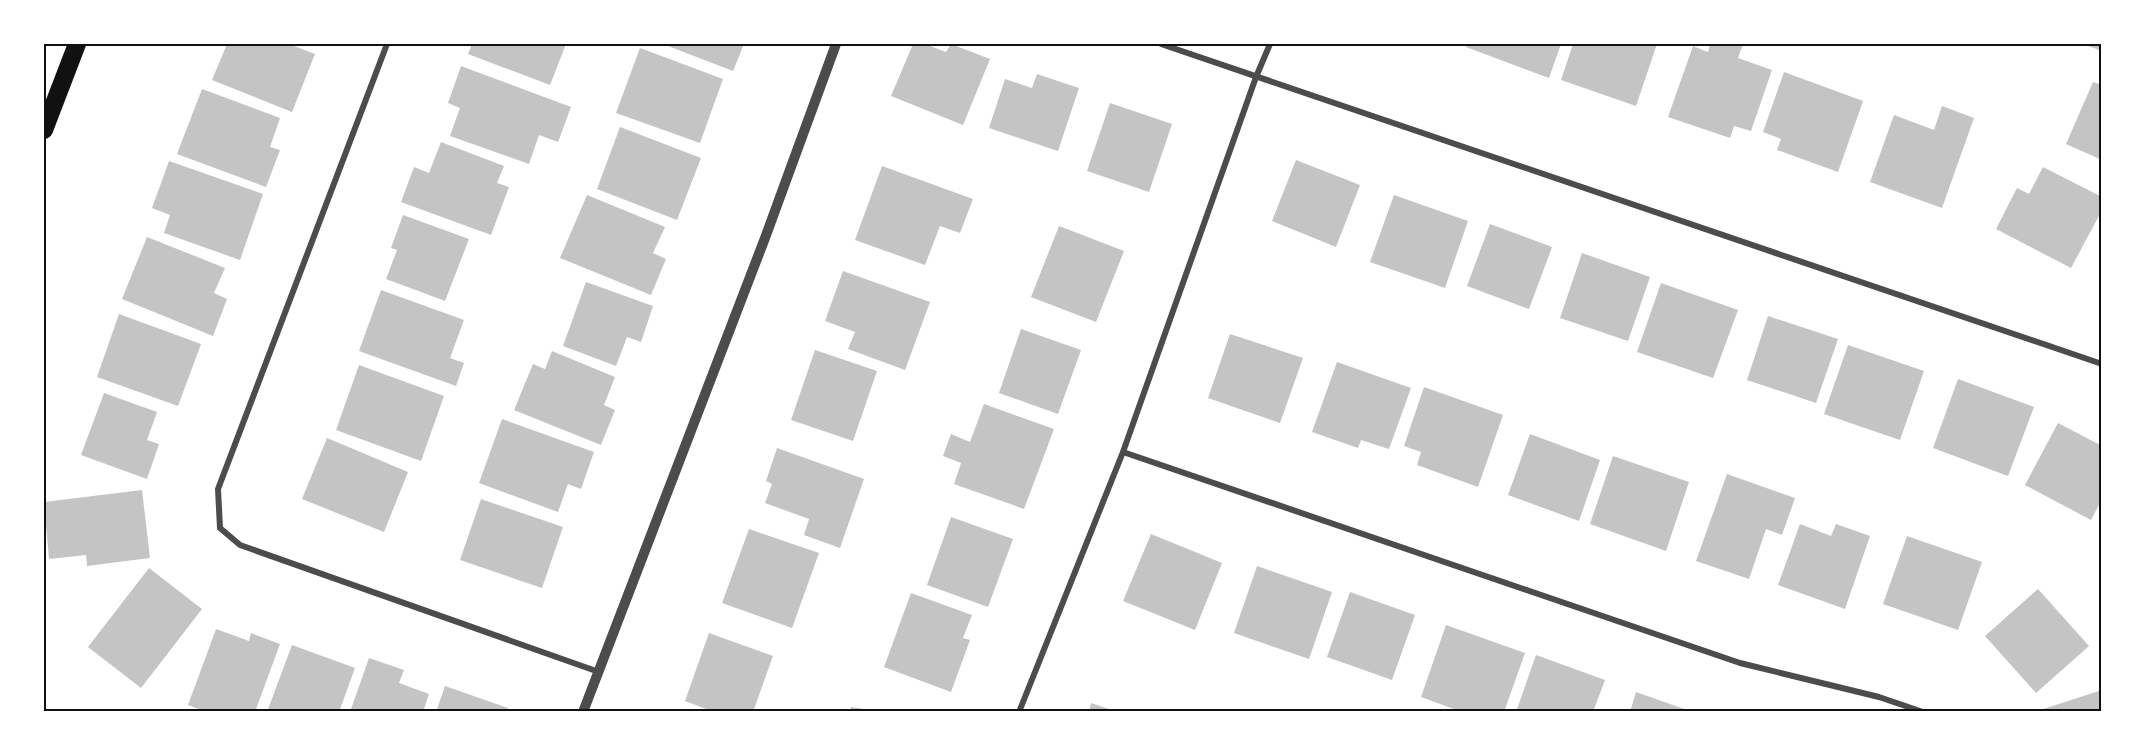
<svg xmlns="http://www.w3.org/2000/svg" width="2145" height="755" font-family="Ubuntu,sans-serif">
<rect width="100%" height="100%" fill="#fff"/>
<path fill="#c4c4c4" d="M 227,44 L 289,44 L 315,54 L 292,112 L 212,80 Z
M 472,44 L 566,44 L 550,85 L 468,54 Z
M 669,44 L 744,44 L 733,71 L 668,46 Z
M 913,44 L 925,44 L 946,52 L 951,44 L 990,59 L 963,125 L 891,96 Z
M 1468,44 L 1561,44 L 1549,78 L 1466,47 Z
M 1573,44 L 1657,44 L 1636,106 L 1561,80 Z
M 1710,44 L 1743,44 L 1738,58 L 1772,70 L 1751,131 L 1734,126 L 1730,138 L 1668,117 L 1693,46 L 1708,52 Z
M 2083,44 L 2102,44 L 2102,51 Z
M 640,48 L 723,79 L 700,143 L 616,113 Z
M 461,66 L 571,107 L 558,142 L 539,135 L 529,164 L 450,136 L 460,108 L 448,103 Z
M 1784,72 L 1863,101 L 1838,172 L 1777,150 L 1781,139 L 1763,132 Z
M 1037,74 L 1079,88 L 1058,151 L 989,128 L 1005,79 L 1032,88 Z
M 2093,82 L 2102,85 L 2102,160 L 2066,144 Z
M 202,89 L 280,118 L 270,147 L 280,150 L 266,187 L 177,154 Z
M 1110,103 L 1172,124 L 1149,192 L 1087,171 Z
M 1942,106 L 1974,118 L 1942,208 L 1870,182 L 1894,115 L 1934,130 Z
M 620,127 L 701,158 L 677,220 L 597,189 Z
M 441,142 L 504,166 L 497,183 L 509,187 L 491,235 L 401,202 L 414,167 L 429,173 Z
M 1296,160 L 1360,185 L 1336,247 L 1272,221 Z
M 169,161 L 263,194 L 240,260 L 164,233 L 170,215 L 152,208 Z
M 882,166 L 973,199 L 960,233 L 940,226 L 925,265 L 855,240 Z
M 2043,167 L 2102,197 L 2102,210 L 2071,268 L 1996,229 L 2017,188 L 2029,194 Z
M 587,195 L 665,227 L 653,253 L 666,259 L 651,295 L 560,258 Z
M 1394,195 L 1468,221 L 1445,288 L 1370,262 Z
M 403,215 L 469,239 L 445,301 L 386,279 L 397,250 L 391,248 Z
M 1490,224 L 1552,247 L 1529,309 L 1467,286 Z
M 1059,226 L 1124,251 L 1096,322 L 1031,297 Z
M 147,237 L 225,268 L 214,293 L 227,299 L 213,336 L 122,299 Z
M 1582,253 L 1650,277 L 1628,341 L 1560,318 Z
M 843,271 L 930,302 L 905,370 L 848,349 L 855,332 L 825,321 Z
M 586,282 L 653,306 L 641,342 L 627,337 L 616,366 L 563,346 Z
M 1661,283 L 1738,310 L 1713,378 L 1637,352 Z
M 381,290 L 464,320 L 450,358 L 464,363 L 456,386 L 359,351 Z
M 119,314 L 201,344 L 178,406 L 97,377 Z
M 1768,316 L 1838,339 L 1816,403 L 1747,380 Z
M 1021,329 L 1081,350 L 1058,414 L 999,393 Z
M 1230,334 L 1303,358 L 1280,423 L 1208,398 Z
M 1848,345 L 1924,371 L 1900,440 L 1824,414 Z
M 815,350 L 877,371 L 853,441 L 791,420 Z
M 552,351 L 615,377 L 604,405 L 615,410 L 601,445 L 514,410 L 533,364 L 545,369 Z
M 1337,362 L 1411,388 L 1389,449 L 1361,440 L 1358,448 L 1312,432 Z
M 359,365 L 444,396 L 421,461 L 336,430 Z
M 1958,379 L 2034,407 L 2008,476 L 1933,448 Z
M 1424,387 L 1503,415 L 1478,487 L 1417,465 L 1421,452 L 1404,446 Z
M 104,393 L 157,412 L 147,440 L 159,444 L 147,479 L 81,455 Z
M 984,404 L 1054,429 L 1024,509 L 954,484 L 961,463 L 943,456 L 951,434 L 970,442 Z
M 502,419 L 594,452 L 581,489 L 568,484 L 558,512 L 479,483 Z
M 2058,423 L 2102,446 L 2102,499 L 2091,520 L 2025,485 Z
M 1530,434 L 1600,460 L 1579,521 L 1508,495 Z
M 327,438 L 408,472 L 384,532 L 302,499 Z
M 777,448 L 864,479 L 840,548 L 804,535 L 809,519 L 765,503 L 772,484 L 766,481 Z
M 1613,456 L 1689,482 L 1666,551 L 1590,524 Z
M 1727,474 L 1795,498 L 1782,535 L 1766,529 L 1749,579 L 1696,561 Z
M 142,490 L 150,558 L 87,566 L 86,555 L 49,559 L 44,502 Z
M 481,499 L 563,527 L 542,588 L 460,560 Z
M 951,517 L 1013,539 L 988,607 L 927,585 Z
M 1800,524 L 1831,536 L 1836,524 L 1870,536 L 1845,609 L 1778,585 Z
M 749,529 L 819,553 L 792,628 L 722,603 Z
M 1151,534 L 1222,563 L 1195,630 L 1123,601 Z
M 1907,536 L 1982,562 L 1958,630 L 1883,604 Z
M 1257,566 L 1332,592 L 1309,659 L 1234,633 Z
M 149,568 L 202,609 L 141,688 L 88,647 Z
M 2038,589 L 2089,646 L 2036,693 L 1985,636 Z
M 1350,592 L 1415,615 L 1392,680 L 1327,657 Z
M 911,593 L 972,615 L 963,638 L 970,640 L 951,692 L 884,667 Z
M 1446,625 L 1525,653 L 1504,712 L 1462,712 L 1421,697 Z
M 216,629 L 249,641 L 251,633 L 280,644 L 255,712 L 206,712 L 188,705 Z
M 709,633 L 773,656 L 753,712 L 714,712 L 685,701 Z
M 292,645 L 355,668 L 339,712 L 267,712 Z
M 1536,655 L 1605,680 L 1593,712 L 1516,712 Z
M 369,658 L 404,670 L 399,683 L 429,694 L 423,712 L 350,712 Z
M 445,686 L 508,708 L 506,712 L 436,712 Z
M 2102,690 L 2102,712 L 2037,712 L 2037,711 Z
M 1636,692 L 1690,711 L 1690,712 L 1630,712 Z
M 1091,703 L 1115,711 L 1115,712 L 1089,712 Z
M 851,707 L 871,710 L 871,712 L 850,712 Z"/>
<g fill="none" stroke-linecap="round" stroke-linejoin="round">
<path stroke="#4c4c4c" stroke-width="6" d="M 387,44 L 218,489 L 220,528 L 240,545 L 599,672
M 1161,44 L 2102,364
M 1123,452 L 1740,663 L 1879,697 L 1923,712
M 1019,712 L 1123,452 L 1256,77 L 1270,44"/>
<path stroke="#4c4c4c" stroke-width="10" d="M 583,712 L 765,238 L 836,44"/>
<path stroke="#111" stroke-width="18" d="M 44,130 L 77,44"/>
</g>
<rect width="2145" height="755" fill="none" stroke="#ffffff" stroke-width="90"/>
<rect x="45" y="45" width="2055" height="665" fill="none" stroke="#111" stroke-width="2"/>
</svg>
